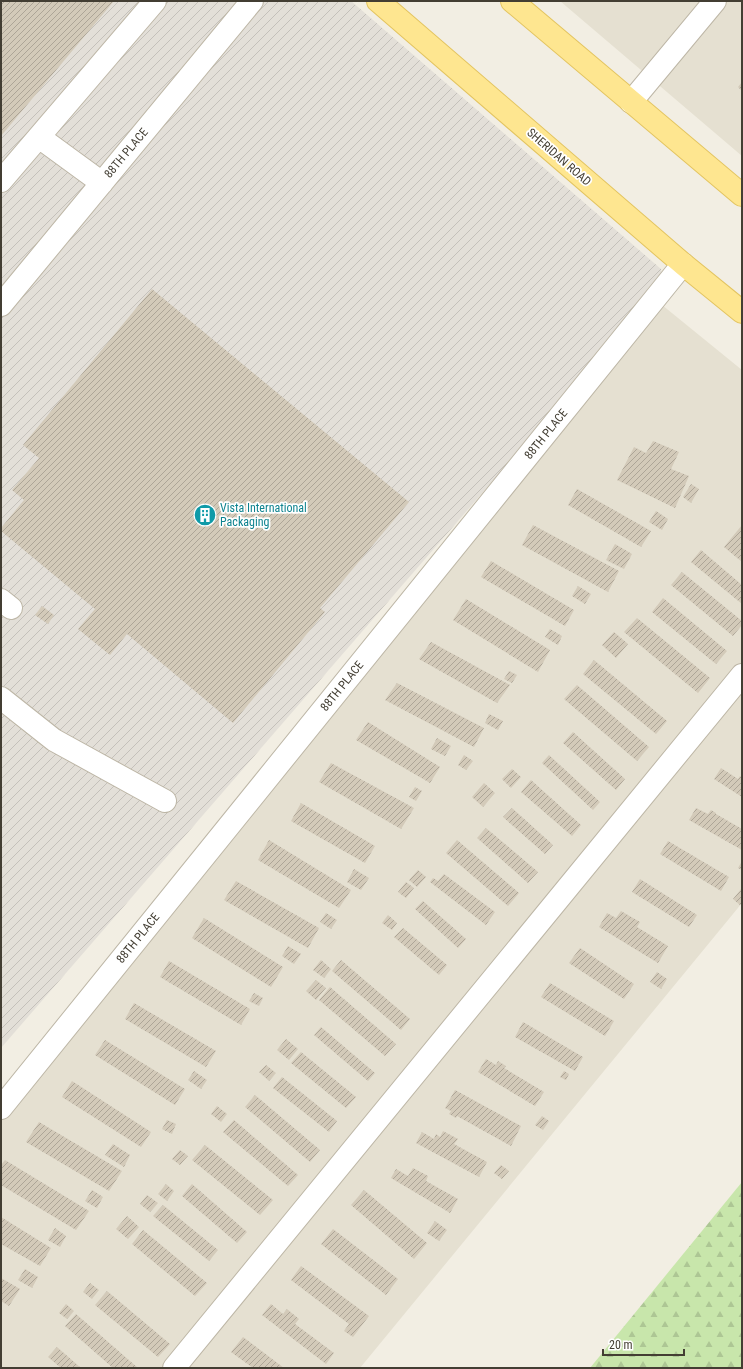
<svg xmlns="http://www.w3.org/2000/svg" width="743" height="1369" font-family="'Roboto Condensed',sans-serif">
<defs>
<pattern id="industrial-furrows" width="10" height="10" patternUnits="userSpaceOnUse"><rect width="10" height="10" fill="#e3dfd8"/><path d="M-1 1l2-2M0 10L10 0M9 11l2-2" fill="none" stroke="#c4c0ba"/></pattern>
<pattern id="forest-firs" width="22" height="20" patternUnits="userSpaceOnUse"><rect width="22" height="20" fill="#c8e6ab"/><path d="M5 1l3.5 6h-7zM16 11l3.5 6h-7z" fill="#adc694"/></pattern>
<pattern id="building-hatch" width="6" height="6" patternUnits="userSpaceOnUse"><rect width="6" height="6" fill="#d3cab9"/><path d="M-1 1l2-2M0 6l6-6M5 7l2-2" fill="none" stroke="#ada597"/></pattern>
</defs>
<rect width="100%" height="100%" fill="#f2eee3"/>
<path fill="#e5e0d1" d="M 560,1 L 742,1 L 742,156 L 708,127 Z
M 651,296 L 742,370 L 742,903 L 360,1368 L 1,1368 L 1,1089 Z"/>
<path fill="url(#industrial-furrows)" d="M 1,1 L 351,1 L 661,269 L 662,277 L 549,416 L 1,1048 Z"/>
<path fill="url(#forest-firs)" d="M 742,1182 L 742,1368 L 590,1368 Z"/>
<path fill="url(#building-hatch)" d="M 1,1 L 114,1 L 1,136 Z
M 742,82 L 742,91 L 738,87 Z
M 152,289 L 409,502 L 320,608 L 325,612 L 233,723 L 127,634 L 110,655 L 78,629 L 95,609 L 1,531 L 1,528 L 24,500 L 12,490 L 39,458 L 23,445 Z
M 653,441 L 679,452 L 671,469 L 689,476 L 675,508 L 617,480 L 634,447 L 646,453 Z
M 691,484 L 699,489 L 691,503 L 683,497 Z
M 577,489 L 651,531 L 641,547 L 568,505 Z
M 656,511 L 668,519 L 662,530 L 649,522 Z
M 533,525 L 619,571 L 608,592 L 522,545 Z
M 742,525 L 742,562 L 724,547 Z
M 615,544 L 632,554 L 624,569 L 606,560 Z
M 701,550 L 742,585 L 742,604 L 691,562 Z
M 491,561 L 574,610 L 565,626 L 481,577 Z
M 682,572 L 742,621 L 742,625 L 733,636 L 671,585 Z
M 578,586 L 591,594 L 585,604 L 572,596 Z
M 663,598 L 727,651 L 716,664 L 652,612 Z
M 466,599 L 550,650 L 538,672 L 453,620 Z
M 42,606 L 54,615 L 48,624 L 35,615 Z
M 637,618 L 710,678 L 698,693 L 624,632 Z
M 550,629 L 562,636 L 558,645 L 545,637 Z
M 614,632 L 628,644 L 616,658 L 602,645 Z
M 431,642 L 510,685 L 497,703 L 419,659 Z
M 594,660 L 667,721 L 656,734 L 583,674 Z
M 509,671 L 517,675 L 512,683 L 504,679 Z
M 397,683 L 484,728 L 474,747 L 385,700 Z
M 577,685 L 649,747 L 637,761 L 564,699 Z
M 489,714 L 503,721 L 498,730 L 485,723 Z
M 368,722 L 440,767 L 430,783 L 356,740 Z
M 573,732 L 625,779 L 616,790 L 563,743 Z
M 437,738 L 451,746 L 445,756 L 431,749 Z
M 464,755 L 473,761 L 466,770 L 458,765 Z
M 549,755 L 600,802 L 593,810 L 542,763 Z
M 331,763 L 414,808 L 401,829 L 319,782 Z
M 721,768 L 738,779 L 740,776 L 742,777 L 742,797 L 714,779 Z
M 512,769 L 521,777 L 511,788 L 502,779 Z
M 531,780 L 581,825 L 572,836 L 521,792 Z
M 484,783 L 495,793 L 483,807 L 472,797 Z
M 415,787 L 422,791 L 416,801 L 409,797 Z
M 301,803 L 375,846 L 365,863 L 291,821 Z
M 512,808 L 553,845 L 545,854 L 503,817 Z
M 696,808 L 708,814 L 711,810 L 716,813 L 716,814 L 742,829 L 742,850 L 689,820 Z
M 486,828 L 538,872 L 528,883 L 477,838 Z
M 269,840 L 351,890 L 339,908 L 258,860 Z
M 457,840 L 519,893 L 508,906 L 446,853 Z
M 668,841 L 729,877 L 721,891 L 660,854 Z
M 742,861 L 742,870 L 738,868 Z
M 354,869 L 369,878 L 361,890 L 347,882 Z
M 418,870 L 426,877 L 417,887 L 409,880 Z
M 444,874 L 495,912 L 486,925 L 430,882 L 433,878 L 438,881 Z
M 640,879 L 697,915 L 689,927 L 632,892 Z
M 236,881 L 319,928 L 308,948 L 224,900 Z
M 406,882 L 414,888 L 406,898 L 398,892 Z
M 741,889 L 742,903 L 740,905 L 733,899 Z
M 423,901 L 466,939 L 458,948 L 415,909 Z
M 621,911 L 640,922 L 637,927 L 668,946 L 658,963 L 599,927 L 607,913 L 616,918 Z
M 326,913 L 337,920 L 331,929 L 320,922 Z
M 388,915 L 397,923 L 392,930 L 382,923 Z
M 204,918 L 283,967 L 271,987 L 192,938 Z
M 403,928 L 447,965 L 439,975 L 394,937 Z
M 288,946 L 301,954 L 294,964 L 282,956 Z
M 580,948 L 634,984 L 624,999 L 569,963 Z
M 321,960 L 331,969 L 324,978 L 313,970 Z
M 341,960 L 410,1019 L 401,1030 L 332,971 Z
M 169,961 L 250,1009 L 241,1025 L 160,977 Z
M 657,972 L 667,979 L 661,989 L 650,982 Z
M 316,980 L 326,988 L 316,1000 L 306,991 Z
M 550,983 L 614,1021 L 605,1036 L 541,997 Z
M 330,987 L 396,1044 L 385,1056 L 319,1000 Z
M 254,993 L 263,998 L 259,1006 L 249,1001 Z
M 134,1003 L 216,1051 L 206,1067 L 125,1019 Z
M 523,1022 L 583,1057 L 575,1071 L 515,1037 Z
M 321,1027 L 375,1073 L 368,1081 L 314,1035 Z
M 286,1039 L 298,1049 L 289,1060 L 277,1050 Z
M 105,1040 L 185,1089 L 175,1105 L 95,1055 Z
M 301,1052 L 356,1097 L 346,1108 L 291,1063 Z
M 486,1059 L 496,1065 L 498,1061 L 506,1066 L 504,1068 L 544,1092 L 535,1106 L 478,1072 Z
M 266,1065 L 276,1073 L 269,1081 L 259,1072 Z
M 194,1071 L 207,1080 L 201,1089 L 188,1080 Z
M 564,1071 L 569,1074 L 566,1080 L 560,1077 Z
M 282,1077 L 337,1121 L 329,1132 L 273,1088 Z
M 72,1081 L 151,1132 L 141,1147 L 62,1097 Z
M 455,1090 L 521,1126 L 511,1146 L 457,1116 L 456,1118 L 449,1114 L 451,1111 L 445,1108 Z
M 255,1095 L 320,1150 L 310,1162 L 245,1107 Z
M 217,1106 L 227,1114 L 221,1122 L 211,1114 Z
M 542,1116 L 549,1121 L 543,1130 L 535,1125 Z
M 167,1120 L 176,1124 L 172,1134 L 162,1129 Z
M 234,1120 L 298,1175 L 288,1186 L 223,1132 Z
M 39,1122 L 122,1171 L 109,1191 L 26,1142 Z
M 443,1131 L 458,1139 L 454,1144 L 487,1162 L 479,1177 L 416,1143 L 422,1132 L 434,1139 L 436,1134 L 440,1137 Z
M 113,1144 L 130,1155 L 124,1167 L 105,1155 Z
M 205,1145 L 273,1200 L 260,1215 L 192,1160 Z
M 180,1150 L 188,1156 L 180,1165 L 172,1159 Z
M 5,1160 L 89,1211 L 76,1230 L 1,1185 L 1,1165 Z
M 501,1165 L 509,1171 L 502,1179 L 494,1173 Z
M 413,1168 L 428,1176 L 426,1181 L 458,1199 L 450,1213 L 391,1178 L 396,1169 L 408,1176 Z
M 166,1184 L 174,1191 L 167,1201 L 158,1194 Z
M 192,1184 L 247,1232 L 237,1243 L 182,1196 Z
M 92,1190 L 103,1197 L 97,1208 L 85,1201 Z
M 364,1190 L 427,1243 L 414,1259 L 351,1205 Z
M 147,1195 L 158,1203 L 150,1212 L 140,1204 Z
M 163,1205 L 218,1250 L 209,1261 L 153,1216 Z
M 127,1216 L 139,1227 L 128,1239 L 116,1229 Z
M 1,1217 L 51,1248 L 40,1266 L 1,1244 Z
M 435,1221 L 447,1230 L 439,1241 L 427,1233 Z
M 55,1228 L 66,1236 L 60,1247 L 48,1240 Z
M 333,1229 L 398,1279 L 386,1295 L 321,1244 Z
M 143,1230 L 207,1283 L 195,1296 L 132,1244 Z
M 301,1266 L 369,1316 L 353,1337 L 344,1331 L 349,1324 L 291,1280 Z
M 25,1269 L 38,1277 L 32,1288 L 18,1280 Z
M 1,1278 L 20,1289 L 9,1306 L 1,1301 Z
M 90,1283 L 99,1290 L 92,1299 L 83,1292 Z
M 107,1291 L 170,1344 L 158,1357 L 95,1305 Z
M 66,1304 L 74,1311 L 67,1319 L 59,1313 Z
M 271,1304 L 283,1314 L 287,1309 L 299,1319 L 295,1324 L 334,1353 L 326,1364 L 262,1315 Z
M 76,1314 L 138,1368 L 113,1368 L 65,1326 Z
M 243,1337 L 284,1368 L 253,1368 L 231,1352 Z
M 57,1347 L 81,1368 L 61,1368 L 48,1357 Z"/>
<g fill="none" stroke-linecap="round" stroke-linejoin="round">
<g stroke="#bdb6a6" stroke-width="24">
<path id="minor" d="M 631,102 L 715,1
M 39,137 L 102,183
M 1,181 L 155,1
M 1,305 L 252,1
M 1,600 L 11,608
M 1,698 L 54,740 L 165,801
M 1,1108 L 683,264
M 174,1368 L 742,675"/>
</g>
<g stroke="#e3c460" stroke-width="24">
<path id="major" d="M 378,1 L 683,264 L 742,312
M 512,1 L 742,195"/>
</g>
<use href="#minor" stroke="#fff" stroke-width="22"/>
<use href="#major" stroke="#fee690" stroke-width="22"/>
</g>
<defs>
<g id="building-disc" transform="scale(1.15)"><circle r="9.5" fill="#0f9aa8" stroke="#fff"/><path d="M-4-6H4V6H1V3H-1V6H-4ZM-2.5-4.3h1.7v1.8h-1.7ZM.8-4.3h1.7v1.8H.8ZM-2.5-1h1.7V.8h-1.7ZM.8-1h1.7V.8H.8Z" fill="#fff"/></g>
</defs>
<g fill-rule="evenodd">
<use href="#building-disc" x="205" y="515"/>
</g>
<g text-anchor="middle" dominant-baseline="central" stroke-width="3.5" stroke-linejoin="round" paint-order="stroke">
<g font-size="12" fill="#433e33" stroke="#fff">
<text transform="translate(126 153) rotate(-50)">88TH PLACE</text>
<text transform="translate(559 157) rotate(41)">SHERIDAN ROAD</text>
<text transform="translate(546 434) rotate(-51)">88TH PLACE</text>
<text transform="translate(342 686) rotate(-51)">88TH PLACE</text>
<text transform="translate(138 938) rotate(-51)">88TH PLACE</text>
</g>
<g font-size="12" fill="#0d838f" stroke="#fff" text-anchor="start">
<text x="220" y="508">Vista International<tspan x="220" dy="14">Packaging</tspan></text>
</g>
</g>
<rect width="743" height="1369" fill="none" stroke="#433e33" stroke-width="4"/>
<path d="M603 1349v6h81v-6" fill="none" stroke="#433e33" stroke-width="2"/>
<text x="609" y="1349" font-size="12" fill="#433e33" stroke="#ffffff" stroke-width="3" paint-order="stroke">20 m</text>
</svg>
